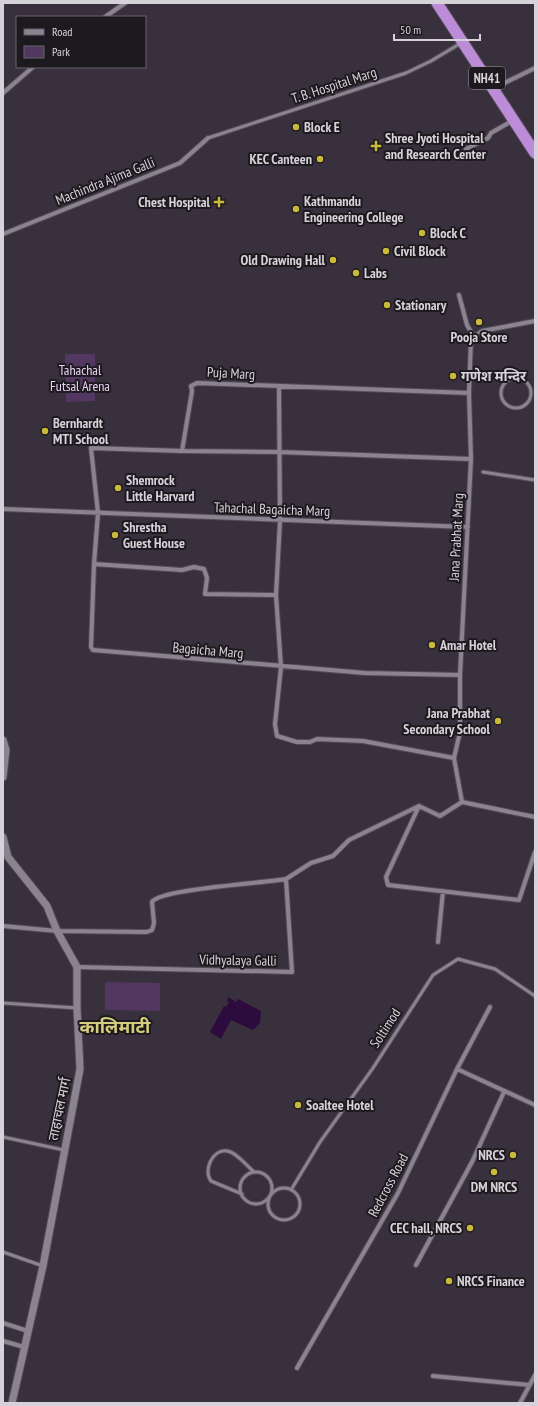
<svg xmlns="http://www.w3.org/2000/svg" width="538" height="1406" font-family="'PT Sans Narrow','Noto Sans Devanagari',sans-serif">
<rect width="100%" height="100%" fill="#38303c"/>
<path fill="#523760" d="M 65,354 L 95,354 L 95,401 L 66,402 Z
M 105,982 L 160,983 L 160,1011 L 105,1010 Z"/>
<path fill="#2e0b3e" d="M 228,997 L 236,1002 L 238,999 L 261,1011 L 260,1023 L 253,1030 L 231,1020 L 221,1039 L 210,1032 L 224,1006 L 226,1007 L 229,1002 L 227,1001 Z"/>
<g fill="none" stroke-linecap="round" stroke-linejoin="round">
<g stroke="#524c56" stroke-width="5">
<path id="service" d="M 208,138 L 406,73 L 431,61 L 461,43
M501 393a15 15 0 1 1 30 0a15 15 0 1 1-30 0Z
M 483,472 L 535,480
M 3,1003 L 77,1008
M 3,1137 L 64,1150
M240 1188a16 16 0 1 1 32 0a16 16 0 1 1-32 0Z
M268 1204a16 16 0 1 1 32 0a16 16 0 1 1-32 0Z
M 291,1190 L 320,1142 L 373,1068 L 433,975 L 458,959 L 495,969 L 535,996
M 242,1194 L 211,1181 C 203,1171 212,1149 227,1151 C 236,1152 247,1166 254,1172
M 3,1252 L 43,1266"/>
</g>
<g stroke="#524c56" stroke-width="6">
<path id="minor" d="M 105,17 L 125,3
M 494,88 L 535,68
M 3,93 L 33,67
M 466,149 L 488,138 L 491,133 L 512,121
M 3,234 L 180,163 L 208,138
M 459,295 L 467,325 L 474,337
M 279,387 L 280,521 L 276,595 L 281,667 L 275,724 L 277,736 L 297,742 L 310,742 L 317,739 L 363,741 L 454,758
M 182,451 L 279,452 L 471,459
M 3,509 L 468,527
M 94,564 L 182,570 L 194,567 L 204,569 L 207,578 L 205,594 L 276,595
M 460,675 L 365,673 L 93,650 L 91,647 L 94,564 L 98,513 L 91,448 L 182,451 L 192,391 L 191,386 L 197,383 L 469,393
M 462,802 L 454,758 L 460,732 L 460,675 L 471,459 L 469,393 L 471,339 L 482,331 L 535,321
M 419,806 L 386,877 L 388,885 L 519,900 L 535,852
M 3,926 L 57,931 L 147,932 L 152,930 L 154,923 L 152,902 C 159,889 265,883 286,879
M 438,942 L 443,891
M 77,967 L 292,972 L 286,879 L 311,863 L 333,856 L 349,840 L 419,806 L 440,816 L 462,802 L 535,817
M 457,1069 L 535,1105
M 416,1265 L 472,1162 L 504,1092
M 3,1323 L 28,1331
M 3,1341 L 24,1347
M 297,1368 L 398,1193 L 457,1069 L 490,1007
M 433,1376 L 530,1385
M 520,1403 L 535,1375"/>
</g>
<g stroke="#524c56" stroke-width="9">
<path id="tertiary" d="M 3,740 L 6,750 L 3,777
M 3,837 L 8,857 L 47,906 L 57,931 L 77,967 L 77,1008 L 80,1069 L 43,1266 L 12,1403"/>
</g>
<g stroke="#524c56" stroke-width="13">
<path id="trunk" d="M 437,3 L 535,153"/>
</g>
<use href="#service" stroke="#8b8390" stroke-width="3"/>
<use href="#minor" stroke="#8b8390" stroke-width="4"/>
<use href="#tertiary" stroke="#8b8390" stroke-width="7"/>
<use href="#trunk" stroke="#bc8cd8" stroke-width="11"/>
</g>
<g fill="#c9ba3a" stroke="#1d1a1f" stroke-width="1.5">
<circle cx="296" cy="127" r="4"/>
<path d="M374 140h4v4h4v4h-4v4h-4v-4h-4v-4h4z"/>
<circle cx="320" cy="159" r="4"/>
<path d="M217 196h4v4h4v4h-4v4h-4v-4h-4v-4h4z"/>
<circle cx="296" cy="209" r="4"/>
<circle cx="422" cy="233" r="4"/>
<circle cx="386" cy="251" r="4"/>
<circle cx="333" cy="260" r="4"/>
<circle cx="356" cy="273" r="4"/>
<circle cx="387" cy="305" r="4"/>
<circle cx="479" cy="322" r="4"/>
<circle cx="453" cy="376" r="4"/>
<circle cx="45" cy="431" r="4"/>
<circle cx="118" cy="488" r="4"/>
<circle cx="115" cy="535" r="4"/>
<circle cx="432" cy="645" r="4"/>
<circle cx="498" cy="721" r="4"/>
<circle cx="298" cy="1105" r="4"/>
<circle cx="513" cy="1155" r="4"/>
<circle cx="494" cy="1172" r="4"/>
<circle cx="470" cy="1228" r="4"/>
<circle cx="449" cy="1281" r="4"/>
</g>
<g text-anchor="middle" dominant-baseline="central" stroke-width="4" stroke-linejoin="round" paint-order="stroke">
<rect fill="#1d1a1f" stroke="#9e9ba1" stroke-width="1" x="469" y="67" width="36" height="22" rx="3"/>
<g font-size="13" font-weight="bold" fill="#d6d2d9">
<text x="487" y="78">NH41</text>
</g>
<g font-size="14" fill="#d6d2d9" stroke="#1d1a1f">
<text transform="translate(334 85) rotate(-18)">T. B. Hospital Marg</text>
<text transform="translate(105 181) rotate(-22)">Machindra Ajima Galli</text>
<text transform="translate(231 373) rotate(3)">Puja Marg</text>
<text transform="translate(272 509) rotate(2)">Tahachal Bagaicha Marg</text>
<text transform="translate(456 537) rotate(-87)">Jana Prabhat Marg</text>
<text transform="translate(208 650) rotate(5)">Bagaicha Marg</text>
<text transform="translate(238 960) rotate(1)">Vidhyalaya Galli</text>
<text transform="translate(385 1028) rotate(-57)">Soltimod</text>
<text transform="translate(59 1109) rotate(-78)">ताहाचल मार्ग</text>
<text transform="translate(388 1185) rotate(-62)">Redcross Road</text>
</g>
<g font-size="14" font-weight="bold" fill="#d6d2d9" stroke="#1d1a1f" text-anchor="start">
<text x="304" y="127">Block E</text>
<text x="385" y="138">Shree Jyoti Hospital<tspan x="385" dy="16">and Research Center</tspan></text>
<text x="312" y="159" text-anchor="end">KEC Canteen</text>
<text x="304" y="201">Kathmandu<tspan x="304" dy="16">Engineering College</tspan></text>
<text x="210" y="202" text-anchor="end">Chest Hospital</text>
<text x="430" y="233">Block C</text>
<text x="394" y="251">Civil Block</text>
<text x="325" y="260" text-anchor="end">Old Drawing Hall</text>
<text x="364" y="273">Labs</text>
<text x="395" y="305">Stationary</text>
<text x="479" y="337" text-anchor="middle">Pooja Store</text>
<text x="461" y="376">गणेश मन्दिर</text>
<text x="53" y="423">Bernhardt<tspan x="53" dy="16">MTI School</tspan></text>
<text x="126" y="480">Shemrock<tspan x="126" dy="16">Little Harvard</tspan></text>
<text x="123" y="527">Shrestha<tspan x="123" dy="16">Guest House</tspan></text>
<text x="440" y="645">Amar Hotel</text>
<text x="490" y="713" text-anchor="end">Jana Prabhat<tspan x="490" dy="16">Secondary School</tspan></text>
<text x="306" y="1105">Soaltee Hotel</text>
<text x="505" y="1155" text-anchor="end">NRCS</text>
<text x="494" y="1187" text-anchor="middle">DM NRCS</text>
<text x="462" y="1228" text-anchor="end">CEC hall, NRCS</text>
<text x="457" y="1281">NRCS Finance</text>
</g>
<g font-size="14" fill="#e7d2f4" stroke="#1d1a1f">
<text x="80" y="370">Tahachal<tspan x="80" dy="16">Futsal Arena</tspan></text>
</g>
<g font-size="18" font-weight="bold" fill="#d5cc7e" stroke="#1d1a1f">
<text x="115" y="1026">कालिमाटी</text>
</g>
</g>
<rect width="538" height="1406" fill="none" stroke="#d6d2d9" stroke-width="8"/>
<rect x="16" y="16" width="130" height="52" fill="#1d1a1f" stroke="#676469"/>
<rect x="24" y="29" width="20" height="6" fill="#8b8390" stroke="#676469"/>
<text x="52" y="36" font-size="12" fill="#d6d2d9">Road</text>
<rect x="24" y="46" width="20" height="12" fill="#523760" stroke="#676469"/>
<text x="52" y="56" font-size="12" fill="#d6d2d9">Park</text>
<path d="M394 34v6h86v-6" fill="none" stroke="#d6d2d9" stroke-width="2"/>
<text x="400" y="34" font-size="12" fill="#d6d2d9" stroke="#1d1a1f" stroke-width="3" paint-order="stroke">50 m</text>
</svg>
